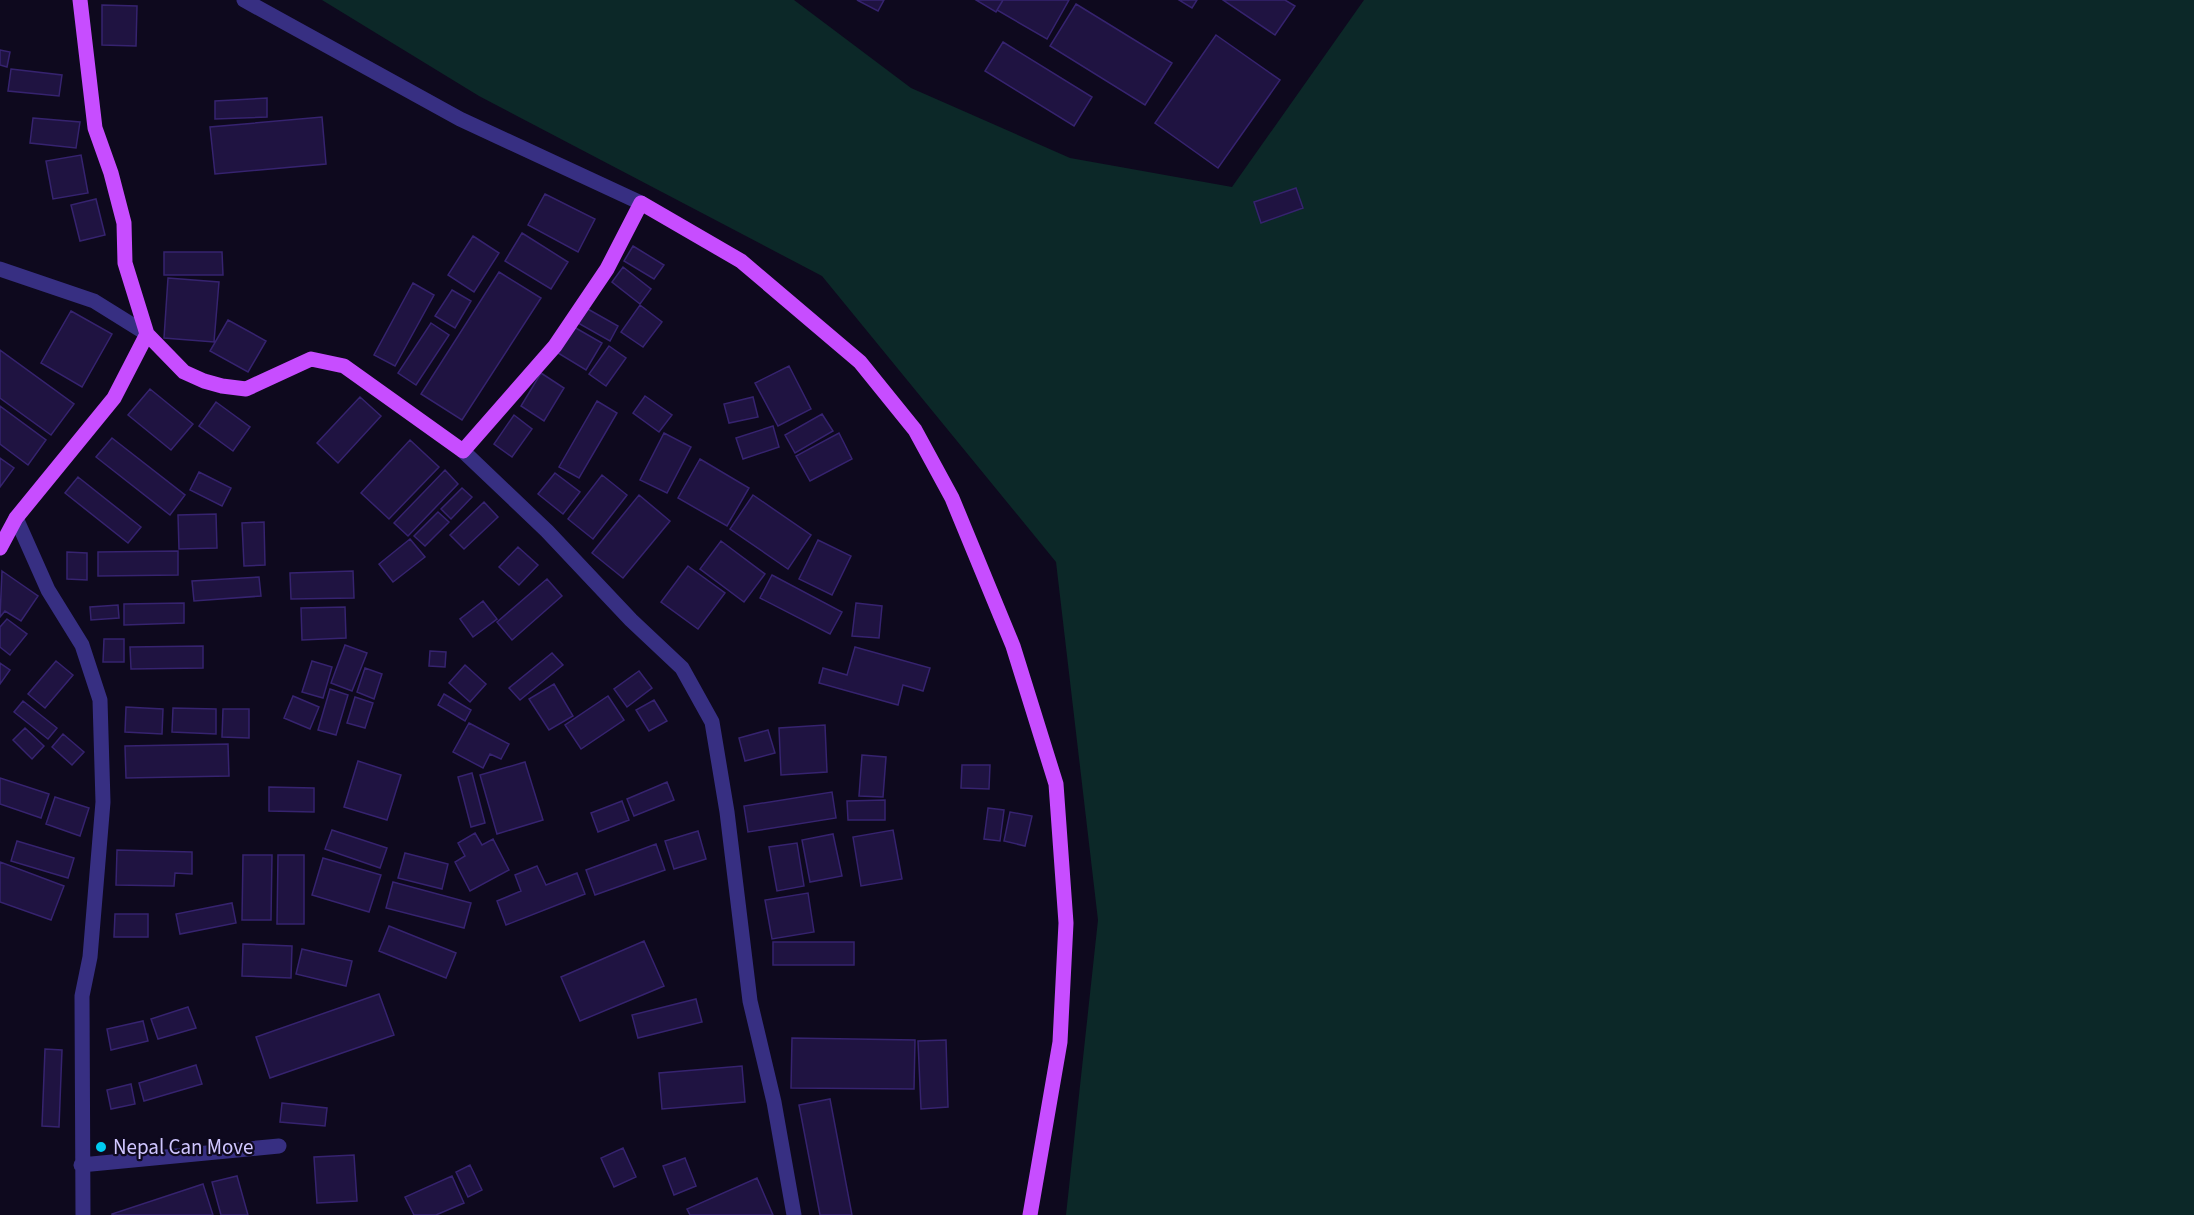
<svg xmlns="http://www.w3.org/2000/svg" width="2194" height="1215" font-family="'Source Sans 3',sans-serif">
<rect width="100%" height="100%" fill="#0e091e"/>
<path fill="#0c2828" d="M 322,0 L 794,0 L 911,88 L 1070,158 L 1232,187 L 1364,0 L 2194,0 L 2194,1215 L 1066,1215 L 1098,920 L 1056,562 L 822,276 L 479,96 Z"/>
<path fill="#1f1341" stroke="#36236f" stroke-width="1.5" d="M 857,0 L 884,0 L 878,11 Z
M 976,0 L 1003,0 L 996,12 Z
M 1003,0 L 1069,0 L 1047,39 L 997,10 Z
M 1179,0 L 1197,0 L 1192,8 Z
M 1223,0 L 1285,0 L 1295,6 L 1275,35 Z
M 1076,4 L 1172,63 L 1145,105 L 1050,46 Z
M 102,5 L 137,6 L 136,46 L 102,45 Z
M 1216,35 L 1280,80 L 1218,168 L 1155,123 Z
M 1003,42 L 1092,97 L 1074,126 L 985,71 Z
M 0,50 L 10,52 L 7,67 L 0,65 Z
M 11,69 L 62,75 L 59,96 L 8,91 Z
M 267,98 L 267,117 L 215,119 L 215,101 Z
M 322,117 L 326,164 L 215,174 L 210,127 Z
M 33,118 L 80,122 L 76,148 L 30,143 Z
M 81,155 L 88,193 L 53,199 L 46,161 Z
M 1296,188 L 1303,208 L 1261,223 L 1254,202 Z
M 545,194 L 595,219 L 578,252 L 528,225 Z
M 96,199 L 105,235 L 80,241 L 71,205 Z
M 522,233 L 568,262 L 551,289 L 505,261 Z
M 473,236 L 499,253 L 474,292 L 448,275 Z
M 633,246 L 664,265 L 654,279 L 624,261 Z
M 164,252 L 222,252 L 223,275 L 164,275 Z
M 623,267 L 651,289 L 640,304 L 612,282 Z
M 499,272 L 541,298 L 462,420 L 421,394 Z
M 168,278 L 219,282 L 214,342 L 164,338 Z
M 413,283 L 434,295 L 395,366 L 374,355 Z
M 452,290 L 471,301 L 455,328 L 435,316 Z
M 640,305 L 662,322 L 643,347 L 621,332 Z
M 586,308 L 618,326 L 610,341 L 578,323 Z
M 71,311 L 112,334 L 82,387 L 41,363 Z
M 228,320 L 266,341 L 248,372 L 210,351 Z
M 431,323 L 449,335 L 416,385 L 398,373 Z
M 574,327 L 602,343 L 586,370 L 558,353 Z
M 609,346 L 626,358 L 606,386 L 589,374 Z
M 0,350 L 74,404 L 51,435 L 0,398 Z
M 789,366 L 811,409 L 778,426 L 755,383 Z
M 541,373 L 564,388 L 544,421 L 521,406 Z
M 150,389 L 193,424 L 171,450 L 128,415 Z
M 645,396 L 672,415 L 659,432 L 633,413 Z
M 360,397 L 381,416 L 338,463 L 317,443 Z
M 753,397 L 758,417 L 729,423 L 724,404 Z
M 597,401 L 617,413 L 579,478 L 559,467 Z
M 216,402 L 250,427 L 233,451 L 199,426 Z
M 0,406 L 46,440 L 28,465 L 0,444 Z
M 822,414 L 833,431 L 795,453 L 785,435 Z
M 514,415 L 532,429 L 512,457 L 494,444 Z
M 773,426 L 779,447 L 743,459 L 736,438 Z
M 664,433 L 691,447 L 667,493 L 640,480 Z
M 839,433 L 852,459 L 810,481 L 796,456 Z
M 112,438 L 185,495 L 170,515 L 96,457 Z
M 410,440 L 439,467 L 389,519 L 361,493 Z
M 0,458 L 14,468 L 0,487 Z
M 700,459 L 749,488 L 727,526 L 678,498 Z
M 445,470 L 458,484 L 408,536 L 394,523 Z
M 199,472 L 231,488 L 222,506 L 190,490 Z
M 555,473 L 580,492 L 563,514 L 538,494 Z
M 602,475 L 627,495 L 593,539 L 568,519 Z
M 78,477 L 141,527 L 128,543 L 65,493 Z
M 462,488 L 472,497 L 451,519 L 441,509 Z
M 639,495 L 670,521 L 623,578 L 592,553 Z
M 753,495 L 811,535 L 788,569 L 730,529 Z
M 484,502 L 498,517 L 464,549 L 450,535 Z
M 438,512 L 449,522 L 425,546 L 414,536 Z
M 216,514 L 217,548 L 179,549 L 178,515 Z
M 264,522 L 265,565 L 244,566 L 242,523 Z
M 410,539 L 425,557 L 393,582 L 379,564 Z
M 818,540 L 851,556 L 832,595 L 799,579 Z
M 721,541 L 765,574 L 744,602 L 700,569 Z
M 518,547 L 538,565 L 519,585 L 499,567 Z
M 178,551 L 178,575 L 98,576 L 98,552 Z
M 67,552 L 87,553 L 87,580 L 67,579 Z
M 688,566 L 725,593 L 698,629 L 661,602 Z
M 2,571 L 38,596 L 21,621 L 5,611 L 0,617 Z
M 353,571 L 354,598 L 291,599 L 290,573 Z
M 772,575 L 842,612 L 830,634 L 760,598 Z
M 259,577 L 261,596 L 194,601 L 192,581 Z
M 547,579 L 562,596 L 512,640 L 497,622 Z
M 483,601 L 497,619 L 473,637 L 460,619 Z
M 184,603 L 184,623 L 124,625 L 124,604 Z
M 856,603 L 882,606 L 879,638 L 852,636 Z
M 118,605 L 119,618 L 91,620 L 90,607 Z
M 345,607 L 346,638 L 302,640 L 301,608 Z
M 7,619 L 27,634 L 10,655 L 0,647 L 0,627 Z
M 104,639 L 124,639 L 124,662 L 103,662 Z
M 345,645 L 367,653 L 352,691 L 331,683 Z
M 203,646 L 203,668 L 131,669 L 130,647 Z
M 855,647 L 930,668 L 923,691 L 903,685 L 898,705 L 819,683 L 823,668 L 847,675 Z
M 430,651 L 446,652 L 445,667 L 429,666 Z
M 552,653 L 563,665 L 520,700 L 509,688 Z
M 56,661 L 73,675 L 45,708 L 28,694 Z
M 312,661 L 332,667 L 323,698 L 302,692 Z
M 0,663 L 10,670 L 0,684 Z
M 465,665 L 486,684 L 470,702 L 449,683 Z
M 365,668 L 382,674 L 374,699 L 357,692 Z
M 639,671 L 652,688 L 627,707 L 614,689 Z
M 554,684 L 573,716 L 549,730 L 529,699 Z
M 330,689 L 348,695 L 336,735 L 318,730 Z
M 444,694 L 471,710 L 465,721 L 438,705 Z
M 293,696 L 319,707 L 310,729 L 284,718 Z
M 608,696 L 624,720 L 581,749 L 565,725 Z
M 355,697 L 373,703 L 365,728 L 347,723 Z
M 654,700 L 667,721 L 649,731 L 636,710 Z
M 23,701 L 57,728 L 48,739 L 14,712 Z
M 126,707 L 163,709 L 162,734 L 125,732 Z
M 173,708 L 216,709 L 216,734 L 172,732 Z
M 223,709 L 249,709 L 249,738 L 222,737 Z
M 469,723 L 509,744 L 501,759 L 490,754 L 483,768 L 453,752 Z
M 825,725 L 827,772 L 781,775 L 779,728 Z
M 25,728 L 44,746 L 32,759 L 13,740 Z
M 768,730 L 775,753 L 745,761 L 739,738 Z
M 63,734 L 84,752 L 72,765 L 52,747 Z
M 228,744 L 229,776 L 126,778 L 125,746 Z
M 862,755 L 886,757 L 883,797 L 859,796 Z
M 358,761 L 401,775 L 387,820 L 344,807 Z
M 525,762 L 543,820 L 497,834 L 480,775 Z
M 962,765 L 990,765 L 989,789 L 961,788 Z
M 472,773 L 485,823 L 471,827 L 458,777 Z
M 0,778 L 49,794 L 41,818 L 0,804 Z
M 667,782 L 674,800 L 634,816 L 627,799 Z
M 269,787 L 314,788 L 314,812 L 269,811 Z
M 832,792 L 836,818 L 748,832 L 744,806 Z
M 55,797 L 89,808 L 80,836 L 46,824 Z
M 885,800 L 885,820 L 848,820 L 847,801 Z
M 622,801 L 629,820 L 598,832 L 591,813 Z
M 988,808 L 1004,810 L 1000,841 L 984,839 Z
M 1010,812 L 1032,816 L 1025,846 L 1004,841 Z
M 332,830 L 387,848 L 380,868 L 325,849 Z
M 893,830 L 902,879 L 861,886 L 853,837 Z
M 698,831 L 706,859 L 674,869 L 665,841 Z
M 475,833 L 482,845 L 493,839 L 509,870 L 470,891 L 455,862 L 465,856 L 458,843 Z
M 833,834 L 842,876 L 810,882 L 802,840 Z
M 17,841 L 74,858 L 68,878 L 11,861 Z
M 797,843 L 804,886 L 777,891 L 769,847 Z
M 656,844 L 665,870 L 595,895 L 586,870 Z
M 117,850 L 192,852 L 192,874 L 175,873 L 174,886 L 116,885 Z
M 405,853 L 448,864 L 442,889 L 398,878 Z
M 243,855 L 272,855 L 271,920 L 242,920 Z
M 278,855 L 304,855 L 304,924 L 277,924 Z
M 323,858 L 381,875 L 369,912 L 312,895 Z
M 0,862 L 64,886 L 51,920 L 0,902 Z
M 537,866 L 546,885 L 577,873 L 585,894 L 506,925 L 497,901 L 521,891 L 515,875 Z
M 393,882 L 471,903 L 464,928 L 386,908 Z
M 808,893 L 814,932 L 772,939 L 765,900 Z
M 232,903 L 236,923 L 180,934 L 176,914 Z
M 115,914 L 148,914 L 148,937 L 114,937 Z
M 389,926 L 456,953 L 446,978 L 379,951 Z
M 644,941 L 664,986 L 580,1021 L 561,977 Z
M 773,942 L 854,942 L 854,965 L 773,965 Z
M 243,944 L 292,946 L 291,978 L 242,976 Z
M 302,949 L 352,961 L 346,986 L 296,974 Z
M 379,994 L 394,1035 L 270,1078 L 256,1037 Z
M 696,999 L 702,1022 L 638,1038 L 632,1015 Z
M 188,1007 L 196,1028 L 158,1039 L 151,1019 Z
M 143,1021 L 148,1041 L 111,1050 L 107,1029 Z
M 792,1038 L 915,1040 L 914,1089 L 791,1088 Z
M 946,1040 L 948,1107 L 921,1109 L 918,1041 Z
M 45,1049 L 62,1050 L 59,1127 L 42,1126 Z
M 196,1065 L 202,1084 L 144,1101 L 139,1083 Z
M 742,1066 L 745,1102 L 662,1109 L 659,1073 Z
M 131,1084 L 135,1104 L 111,1109 L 107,1090 Z
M 830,1099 L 852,1215 L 820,1215 L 799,1105 Z
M 282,1103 L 327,1108 L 325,1126 L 280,1122 Z
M 623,1148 L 636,1177 L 614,1187 L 601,1158 Z
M 354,1155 L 357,1201 L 317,1203 L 314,1157 Z
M 685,1158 L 696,1186 L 674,1195 L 663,1166 Z
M 470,1165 L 482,1190 L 468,1197 L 456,1172 Z
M 237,1176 L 248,1215 L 221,1215 L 212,1182 Z
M 452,1176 L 464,1203 L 436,1215 L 414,1215 L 405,1197 Z
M 757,1178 L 773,1215 L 690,1215 L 687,1209 Z
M 203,1184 L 213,1215 L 112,1215 L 112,1214 Z"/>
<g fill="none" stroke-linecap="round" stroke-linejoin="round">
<path stroke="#372f82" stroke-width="15" d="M 244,0 L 460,119 L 641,203
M 0,269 L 94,301 L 147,334
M 463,451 L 547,531 L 631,620 L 682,668 L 712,722 L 727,812 L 750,1001 L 774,1102 L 794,1215
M 16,518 L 48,590 L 82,645 L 100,700 L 103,802 L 90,957 L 82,996 L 83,1215
M 81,1165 L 279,1146"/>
<path stroke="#c74dff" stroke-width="15" d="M 80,0 L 95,128 L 111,173 L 124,223 L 125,263 L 147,334 L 184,372 L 204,381 L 222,386 L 246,389 L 311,359 L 344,366 L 463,451 L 555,346 L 607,269 L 641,203 L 741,261 L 860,362 L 915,430 L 952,498 L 1013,646 L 1056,784 L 1066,923 L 1060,1042 L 1030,1215
M 0,548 L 16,518 L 114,398 L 147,334"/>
</g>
<circle fill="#00cbf1" stroke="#0e091e" stroke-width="2" cx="101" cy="1147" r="6"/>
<g text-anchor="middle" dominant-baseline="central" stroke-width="4.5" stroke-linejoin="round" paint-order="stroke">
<g font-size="21" fill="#d0c6ff" stroke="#0e091e" text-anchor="start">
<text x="113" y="1147">Nepal Can Move</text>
</g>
</g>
</svg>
